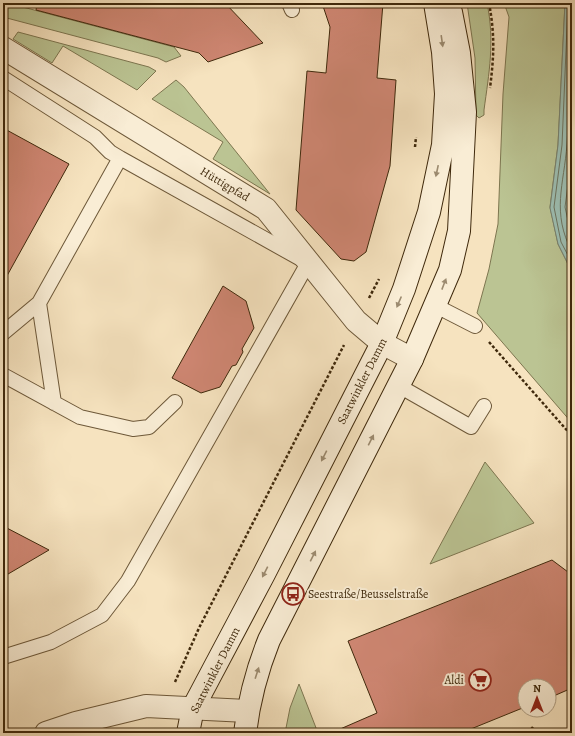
<svg xmlns="http://www.w3.org/2000/svg" width="575" height="736" font-family="Alegreya,serif">
<rect width="100%" height="100%" fill="#f6e3bf"/>
<filter id="stains"><feTurbulence type="fractalNoise" baseFrequency=".005" numOctaves="4"/><feColorMatrix values="0 0 0 0 .2 0 0 0 0 .09 0 0 0 0 .02 0 0 0 .5 -.17"/></filter>
<radialGradient id="worn" r=".72"><stop offset=".6" stop-color="#630" stop-opacity="0"/><stop offset="1" stop-color="#630" stop-opacity=".3"/></radialGradient>
<path fill="#bbc493" stroke="#7d7650" d="M 3,3 L 15,3 L 19,6 L 174,47 L 181,56 L 166,62 L 158,58 L 3,17 Z
M 467,3 L 487,3 C 495,41 489,73 484,110 L 484,115 L 479,118 L 476,115 L 475,58 Z
M 504,3 L 565,3 L 558,145 L 550,207 L 558,244 L 572,272 L 572,423 L 477,313 L 489,269 L 498,224 L 503,94 L 509,17 Z
M 18,32 L 149,67 L 156,71 L 137,90 L 63,46 L 52,63 L 13,39 Z
M 176,80 L 184,87 L 270,194 L 213,159 L 223,142 L 152,99 Z
M 485,462 L 534,523 L 430,564 Z
M 299,684 L 318,733 L 285,733 L 290,708 Z"/>
<path fill="#9dbeb2" stroke="#778270" d="M 565,3 L 572,3 L 572,272 L 558,244 L 550,208 L 558,145 Z"/>
<g fill="none" stroke-linecap="round" stroke-linejoin="round">
<path stroke="#6e745f" stroke-width="1" d="M 568,3 L 562,145 L 554,207 L 561,242 L 572,263
M 572,58 C 570,86 569,115 567,144 C 564,185 551,212 572,252
M 572,155 L 565,207 L 572,239"/>
</g>
<path fill="#ce8672" stroke="#3f290c" d="M 37,3 L 225,3 L 263,43 L 208,62 L 199,53 L 36,10 Z
M 322,3 L 383,3 L 377,78 L 396,80 L 390,166 L 366,252 L 354,261 L 341,259 L 296,210 L 307,71 L 326,73 L 330,27 Z
M 3,128 L 69,164 L 3,283 Z
M 223,286 L 246,301 L 254,328 L 242,349 L 243,352 L 236,365 L 232,366 L 220,387 L 201,393 L 172,378 Z
M 3,526 L 49,550 L 3,577 Z
M 552,560 L 572,575 L 572,688 L 549,698 L 549,686 L 525,686 L 525,707 L 461,733 L 331,733 L 377,713 L 348,641 Z"/>
<g fill="none" stroke-linecap="round" stroke-linejoin="round">
<g stroke="#6d5839" stroke-width="16">
<path id="service" d="M 289,3 L 292,10
M 3,78 L 95,137 L 110,152 L 120,158 L 39,303 L 3,333
M 39,303 L 54,403
M 436,306 L 475,326
M 3,375 L 80,417 L 133,429 L 149,427 L 175,402
M 399,386 L 471,427 L 484,406
M 3,657 L 51,642 L 102,615 L 128,581 L 308,263 L 120,158"/>
</g>
<g stroke="#6d5839" stroke-width="24">
<path id="minor" d="M 3,48 L 266,209 L 356,321 L 382,343 L 412,359"/>
</g>
<g stroke="#6d5839" stroke-width="24">
<path id="tertiary" d="M 46,733 L 76,723 L 146,706 L 247,711"/>
</g>
<g stroke="#3f290c" stroke-width="24">
<path id="secondary" d="M 188,733 L 193,708 L 264,574 L 382,343 L 404,289 L 429,212 L 443,145 L 446,94 L 443,52 L 435,3
M 245,733 C 249,700 257,670 269,640 L 412,359 L 450,270 L 459,231 L 465,112 L 459,53 L 451,12"/>
</g>
<path stroke="#3f290c" stroke-width="2.5" stroke-dasharray="3 2" stroke-linecap="butt" d="M 489,3 C 495,35 494,56 490,88
M 415,147 L 416,137
M 369,298 L 379,279
M 489,342 L 572,436
M 175,682 L 199,628 L 344,345
M 528,733 L 533,727"/>
<use href="#service" stroke="#f9edd5" stroke-width="14"/>
<use href="#minor" stroke="#f9edd5" stroke-width="22"/>
<use href="#tertiary" stroke="#f9edd5" stroke-width="22"/>
<use href="#secondary" stroke="#f9edd5" stroke-width="22"/>
</g>
<defs><path id="oneway-solid" d="M-6-.8H1V-3.2L6.5 0L1 3.2V.8H-6Z"/></defs>
<g fill="#9c8b70">
<use href="#oneway-solid" transform="translate(442 41) rotate(82)"/>
<use href="#oneway-solid" transform="translate(437 171) rotate(102)"/>
<use href="#oneway-solid" transform="translate(444 284) rotate(-69)"/>
<use href="#oneway-solid" transform="translate(399 302) rotate(113)"/>
<use href="#oneway-solid" transform="translate(371 440) rotate(-63)"/>
<use href="#oneway-solid" transform="translate(324 456) rotate(117)"/>
<use href="#oneway-solid" transform="translate(313 556) rotate(-63)"/>
<use href="#oneway-solid" transform="translate(265 572) rotate(117)"/>
<use href="#oneway-solid" transform="translate(257 673) rotate(-72)"/>
</g>
<defs>
<g id="bus-ring" transform="scale(1.15)"><circle r="9.5" fill="#f9edd5" stroke="#8f2418" stroke-width="1.5"/><path d="M-5-6H5V4H4V6H2V4H-2V6H-4V4H-5ZM-3.5-4V0h7V-4ZM-3.5 1.2v1.5H-2V1.2ZM2 1.2v1.5H3.5V1.2Z" fill="#8f2418"/></g>
<g id="supermarket-ring" transform="scale(1.15)"><circle r="9.5" fill="#f9edd5" stroke="#8f2418" stroke-width="1.5"/><path d="M-6-5.5h2.5l.6 2H6L4.5 2H-2.5L-4.4-4H-6ZM-1.5 3.2a1.3 1.3 0 1 0 .1 0ZM3 3.2a1.3 1.3 0 1 0 .1 0Z" fill="#8f2418"/></g>
</defs>
<g fill-rule="evenodd">
<use href="#bus-ring" x="293" y="594"/>
<use href="#supermarket-ring" x="480" y="680"/>
</g>
<g text-anchor="middle" dominant-baseline="central" stroke-width="4" stroke-linejoin="round" paint-order="stroke">
<g font-size="12" fill="#3f290c" stroke="#f9edd5">
<text transform="translate(225 184) rotate(31)">Hüttigpfad</text>
<text transform="translate(362 381) rotate(-63)">Saatwinkler Damm</text>
<text transform="translate(215 670) rotate(-63)">Saatwinkler Damm</text>
</g>
<g font-size="12" fill="#3f290c" stroke="#f9edd5" text-anchor="start">
<text x="308" y="594">Seestraße/Beusselstraße</text>
<text x="464" y="680" text-anchor="end">Aldi</text>
</g>
</g>
<rect width="575" height="736" fill="none" stroke="#f6e3bf" stroke-width="16"/>
<rect x="4" y="4" width="567" height="728" fill="none" stroke="#3f290c" stroke-width="2"/>
<rect x="8" y="8" width="559" height="720" fill="none" stroke="#3f290c"/>
<g transform="translate(537 698)"><circle r="19" fill="#f9edd5" stroke="#af9f85"/>
<path d="M0-3L7 15L0 10L-7 15Z" fill="#8f2418"/>
<text y="-6" font-size="11" font-weight="bold" text-anchor="middle" fill="#3f290c">N</text>
</g>
<rect width="100%" height="100%" filter="url(#stains)"/>
<rect width="100%" height="100%" fill="url(#worn)"/>
</svg>
